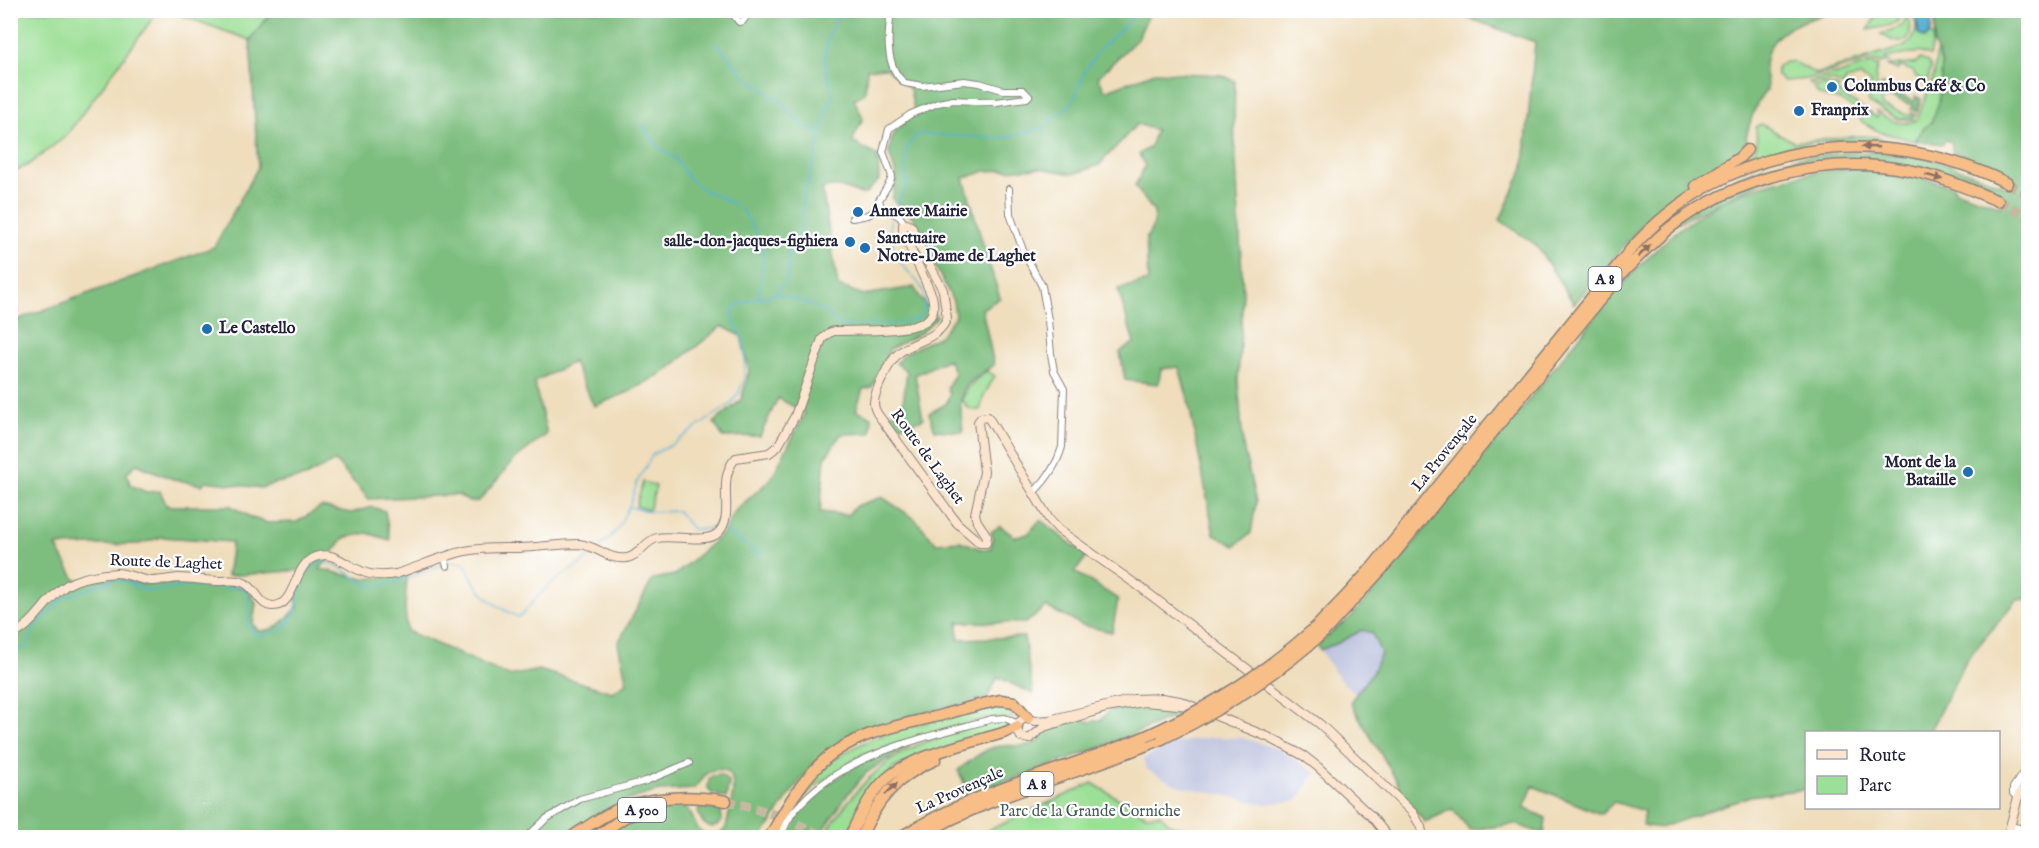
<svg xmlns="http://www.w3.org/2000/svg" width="2039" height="848" font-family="'IM FELL English',serif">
<rect width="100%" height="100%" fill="#fff"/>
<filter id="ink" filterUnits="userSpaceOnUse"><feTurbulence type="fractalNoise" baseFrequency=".0167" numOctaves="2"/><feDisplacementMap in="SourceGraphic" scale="12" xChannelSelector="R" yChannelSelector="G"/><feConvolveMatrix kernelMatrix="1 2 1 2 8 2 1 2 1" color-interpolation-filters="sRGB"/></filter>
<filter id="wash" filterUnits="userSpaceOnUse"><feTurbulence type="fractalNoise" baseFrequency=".008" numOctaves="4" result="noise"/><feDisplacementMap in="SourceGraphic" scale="24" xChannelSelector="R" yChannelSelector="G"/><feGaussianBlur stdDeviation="1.35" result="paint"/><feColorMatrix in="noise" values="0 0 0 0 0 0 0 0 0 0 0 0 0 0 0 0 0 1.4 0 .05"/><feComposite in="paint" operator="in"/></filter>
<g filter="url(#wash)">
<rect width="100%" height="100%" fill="#efddbb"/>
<path fill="#bdc3de" d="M 1362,630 L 1372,633 L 1381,653 L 1372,673 L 1356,694 L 1340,680 L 1320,650 L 1340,642 Z
M 1212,737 L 1243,738 L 1278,749 L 1316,773 L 1297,801 L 1265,804 L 1176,785 L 1146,769 L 1143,759 L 1174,743 Z"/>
<path fill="#9cdf96" stroke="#5f8068" stroke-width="1.5" d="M 10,11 L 158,11 L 66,136 L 28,165 L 11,173 Z
M 169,11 L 272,11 L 250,40 Z
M 1879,11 L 1903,11 C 1899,28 1882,26 1868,30 Z
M 1912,11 L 1916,11 L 1918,33 L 1924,38 L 1929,35 L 1934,36 L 1930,56 L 1919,52 L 1885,58 L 1890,62 L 1882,63 L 1867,61 L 1806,79 L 1784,81 L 1777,76 L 1777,67 C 1789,54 1804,68 1816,74 L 1903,47 C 1919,39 1918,25 1912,11 Z
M 1908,14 C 1911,23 1914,42 1899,42 C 1894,42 1886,37 1881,34 L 1902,26 Z
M 1937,49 C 1945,70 1944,98 1933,119 C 1928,127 1920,133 1915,141 L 1880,132 L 1862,122 L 1854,109 L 1840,100 L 1819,95 L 1813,88 L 1828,84 L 1839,88 L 1837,92 L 1877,118 L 1877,112 C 1889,120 1903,128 1917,119 L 1934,76 Z
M 1920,59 L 1928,62 L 1931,68 L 1926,86 L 1921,79 L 1916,77 L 1913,71 L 1899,66 L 1898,70 L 1888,66 C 1898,63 1906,66 1917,63 Z
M 1868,64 L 1878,66 L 1875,75 L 1882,106 L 1910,116 L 1912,115 L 1911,113 L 1916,114 L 1912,119 L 1898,119 L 1869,103 L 1869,97 L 1873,96 L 1870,83 L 1861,77 L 1845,80 L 1845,87 L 1832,80 L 1811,85 L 1809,82 L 1834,74 L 1837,75 Z
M 1761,124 L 1794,142 L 1860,136 L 1876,137 L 1890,143 C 1862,140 1815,140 1788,147 C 1765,153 1741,165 1719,175 L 1718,173 L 1755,149 L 1757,144 L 1756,127 Z
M 987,371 L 995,376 L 984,395 L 980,410 L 972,410 L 965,406 L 966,403 L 961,401 C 967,387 975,380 987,371 Z
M 643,482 L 656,486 L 649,510 L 636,506 Z
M 986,708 C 998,707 1009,707 1013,719 L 988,718 L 862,755 L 814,787 L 792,810 C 799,798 806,786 816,776 C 857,731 930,723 986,708 Z
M 990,721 L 1003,721 L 1011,724 L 1011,726 L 894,768 L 844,837 L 823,838 C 850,794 879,760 927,741 C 948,733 969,728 990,721 Z
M 1092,783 L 1146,815 L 1160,814 L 1171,825 L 1206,831 L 1211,837 L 974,837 Z"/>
<path fill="#7dbe7f" stroke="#50705d" stroke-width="1.5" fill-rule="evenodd" d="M 272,11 L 1150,11 L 1138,38 L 1098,77 L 1105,91 L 1155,72 L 1222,75 L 1235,81 L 1234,125 L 1243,293 L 1238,380 L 1243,446 L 1256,502 L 1251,533 L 1235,546 L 1214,534 L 1188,399 L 1179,367 L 1161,369 L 1158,384 L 1125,380 L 1120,352 L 1134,343 L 1118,289 L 1148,281 L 1146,239 L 1154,224 L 1154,212 L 1135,186 L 1145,166 L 1139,154 L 1150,147 L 1156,130 L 1137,124 L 1099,165 L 1073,174 L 1041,168 L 986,171 L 964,178 L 981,238 L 1000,298 L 982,309 L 994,365 C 959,388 958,389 963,432 L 935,430 L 929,413 L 946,404 L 950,395 L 947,387 L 955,374 L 948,359 L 915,375 L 923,419 L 893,428 L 883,414 L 902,411 L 907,371 L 896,363 L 905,353 L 940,336 L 955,316 L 953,301 L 928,252 L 914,218 L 892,199 L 897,177 L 889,153 L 891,141 L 897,129 L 915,115 L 910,89 L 886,68 L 867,69 L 865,93 L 854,99 L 863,118 L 852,142 L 878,156 L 879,180 L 865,194 C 847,193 842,182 822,189 L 838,286 L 864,295 L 914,287 L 921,299 L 937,317 L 921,333 L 890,349 L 872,387 L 863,389 L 856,410 L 872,417 L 871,433 L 841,434 L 825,458 L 820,512 L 847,515 L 856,506 L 882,497 L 914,518 L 936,543 L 960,541 L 981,549 L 991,548 L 993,537 L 991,532 L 1000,526 L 1015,537 L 1028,534 L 1040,520 L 1087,556 L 1075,572 L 1118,599 L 1112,632 L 1082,625 L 1046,607 L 1026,623 L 958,622 L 958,639 L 1024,637 L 1033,694 L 998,677 L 987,698 C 944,709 857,724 826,753 C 800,776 781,808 762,837 L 603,837 C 617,826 667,800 685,808 C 698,815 690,836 714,834 C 719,834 722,832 726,828 C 728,814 742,775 724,770 C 719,769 714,769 709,772 C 702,776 700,785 693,789 L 658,791 L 622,802 L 562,837 L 11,838 L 11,322 L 214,247 L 258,167 L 250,40 ZM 722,326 L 741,336 L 749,371 L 741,400 L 714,423 L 723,437 L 760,436 L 778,398 L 805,413 L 771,479 L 736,510 L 723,533 L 675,575 L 653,579 L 618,643 L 627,683 L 612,692 L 539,670 L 509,676 L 407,631 L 405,609 L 407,575 L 364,579 L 320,569 L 344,538 L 367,533 L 390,540 L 385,511 L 372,507 L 351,513 L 321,507 L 297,522 L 268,523 L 252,518 L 231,506 L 167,506 L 160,491 L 146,492 L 130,485 L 127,473 L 136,464 L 173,479 L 202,485 L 206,481 L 261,488 L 276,483 L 305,477 L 335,461 L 369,499 L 458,495 L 469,502 L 479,501 L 515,459 L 547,434 L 534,382 L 573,362 L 594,406 L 629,392 L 666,371 ZM 162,537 L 232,542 L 227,576 L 303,570 L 294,591 L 298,607 C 286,620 277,631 258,631 L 253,624 L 256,603 L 247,588 L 230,584 L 180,582 L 143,584 L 118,577 L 83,582 L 75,579 L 56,546 L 139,544 Z
M 1449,11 L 1837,11 C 1806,20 1766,28 1765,67 C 1764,75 1768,82 1767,90 C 1755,102 1751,120 1746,137 L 1747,140 L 1743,151 L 1700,179 L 1643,224 L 1574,304 L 1536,245 L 1500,220 L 1524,166 L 1535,42 Z
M 1936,11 L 2028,11 L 2028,599 L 2017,600 L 1967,659 L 1929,732 L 1806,732 L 1806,789 L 1750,796 L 1660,828 L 1642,825 L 1644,811 L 1614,802 L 1601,814 L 1533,786 L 1524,808 L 1546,818 L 1544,834 L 1515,824 L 1470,830 L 1452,809 L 1425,822 L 1401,795 L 1397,781 L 1350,702 L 1372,673 L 1381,653 L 1372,633 L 1362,630 L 1340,642 L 1320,650 L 1317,646 L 1336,628 L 1349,619 L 1385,579 L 1595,317 C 1620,287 1646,256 1677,231 C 1739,182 1832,157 1910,175 C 1925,178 1940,183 1954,187 L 1954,190 L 2001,206 L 2004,199 L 1967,183 L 1922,169 L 1792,167 L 1658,232 L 1657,231 L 1677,214 L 1715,188 L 1756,169 L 1801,157 L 1872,151 L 1932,159 L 2009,187 L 2013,178 L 1952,151 L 1952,142 L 1944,140 L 1943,144 L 1915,141 L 1923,129 L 1932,121 L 1939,102 L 1942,63 L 1934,44 Z
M 1882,84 L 1892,88 L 1895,93 L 1914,101 L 1916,100 L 1915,96 L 1921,99 L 1917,111 L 1910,109 L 1914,106 L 1891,97 L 1885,99 L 1881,87 Z
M 1141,705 L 1172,707 L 1187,711 L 1113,743 L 970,795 L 958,770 C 969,762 981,751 994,747 C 1018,741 1031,756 1047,729 L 1081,719 L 1090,722 L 1101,720 L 1108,711 Z
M 910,745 L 867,772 L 847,795 L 819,837 L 783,838 L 795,814 L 820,789 L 868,758 Z
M 721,775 L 729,782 L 726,798 L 712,793 L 708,789 L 709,779 L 712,776 Z
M 714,806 L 721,809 L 722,821 C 711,834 699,823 698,809 L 700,807 Z"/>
<path fill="#57b3d5" stroke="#3c6a88" stroke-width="1.5" d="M 1916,11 L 1932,11 L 1931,31 L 1926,38 L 1919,35 Z"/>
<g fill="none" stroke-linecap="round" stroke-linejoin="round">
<path stroke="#57b3d5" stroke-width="1.5" d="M 717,44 C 726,53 733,64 742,73 C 752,83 765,89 776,98 C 789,110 800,129 819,132
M 643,125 L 658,147 L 674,157 L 690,180 L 702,189 L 732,203 L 742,210 L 748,219 L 763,247 L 764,256 L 758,299
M 894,212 L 906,186 L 906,149 L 917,134 L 1002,138 L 1044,128 L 1073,102 L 1083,75 L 1098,51 L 1140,10
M 776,291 L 785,283 L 788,276 L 788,259 L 792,245 L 799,235 L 806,187 L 817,153 L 822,127 L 833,95 L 825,65 L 825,54 L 828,38 L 840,10
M 629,507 L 653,512 L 678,511 L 692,529 L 705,529 L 717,526
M 724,530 L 759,554 L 767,548
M 600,547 L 618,529 L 631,502 L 637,482 L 653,454 L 671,445 L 731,404 L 739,392 L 744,379 L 745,349 L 741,335 L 734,323 L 732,309 C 739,301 763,299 775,293 C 798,300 823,306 840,325 C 855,325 908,325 919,317 C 927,310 926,296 921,287 C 917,280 911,275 906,269 C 895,256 885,233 892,217
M 448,562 L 465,563 C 476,591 490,604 518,617 L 522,615 C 533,601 544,588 559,578 C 571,569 584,564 593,552
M 10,652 L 27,647 L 35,628 L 63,598 L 112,580 L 119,580 L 149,591 L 200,586 L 243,588 L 249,594 L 249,627 L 258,636 C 265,634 275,633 281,629 C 305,615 293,578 314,566 C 333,554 352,579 368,585 C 385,590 427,570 444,564"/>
</g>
</g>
<g filter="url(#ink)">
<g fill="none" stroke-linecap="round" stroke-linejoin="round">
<path stroke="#c6b8a1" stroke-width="10" stroke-dasharray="10 5" stroke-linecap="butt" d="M 2007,183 L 2028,194
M 1998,201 L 2028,217
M 726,801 C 761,809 792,820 824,838"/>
<g stroke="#88807b" stroke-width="8">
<path id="minor" d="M 737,10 L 735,17 L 739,22 L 743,21 L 751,10
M 891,10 C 888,34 884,67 905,83 L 922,86 L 964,81 L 979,83 L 1003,90 L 1023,90 L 1029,96 L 1027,98 L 996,102 L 953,100 L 938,103 L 911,114 L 889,129 L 883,152 L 892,176 L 890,182 L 879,200 L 881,207 L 899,216 L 905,224
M 1009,189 L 1010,214 L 1016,231 L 1024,253 L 1042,286 L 1048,320 L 1051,354 L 1054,371 L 1064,389 L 1062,447 C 1057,465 1047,479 1034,492
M 852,218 L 868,215 L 881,207
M 444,557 L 447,566
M 2010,826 L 2028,830
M 526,838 L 546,819 L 580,799 L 646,781 L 689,763
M 779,838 C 785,828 788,818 795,810 C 842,753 924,738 992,719 L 1005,718 L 1018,724"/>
</g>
<g stroke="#88807b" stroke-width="10">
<path id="tertiary" d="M 2018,797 L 2014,793 L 2014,788 L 2028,767"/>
</g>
<g stroke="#88807b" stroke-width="10">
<path id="secondary" d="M 10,636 C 38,625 47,592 75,581 C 87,576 103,574 116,573 C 128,573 139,580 151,581 C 160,581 169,579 178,578 C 192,578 206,581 219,581 C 227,581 235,579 242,582 C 256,586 258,606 273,606 C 296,606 293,565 315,557 C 333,550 345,565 361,571 C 372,576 384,576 396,574 C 419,567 442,556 465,551 C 483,547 502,548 520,548 C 540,547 560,544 579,544 C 596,545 609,561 627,558 C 639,556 645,541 657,538 C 673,534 707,545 719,532 C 736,513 715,480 736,458 L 769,453 L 778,446 L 795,416 L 822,339 L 829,333 L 834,331 C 853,330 914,333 928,319 C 935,313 934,304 932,296 L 903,232 L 903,225 L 907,224 L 912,227 L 915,238 L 943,290 L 947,318 C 939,340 914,340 899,353 C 890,360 874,392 874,403 C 874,408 876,412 879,416 L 957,523 L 980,543 L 986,543 L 987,536 L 977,521 L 975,514 L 984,472 L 978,422 L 981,418 L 988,417 L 1049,519 L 1059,530 L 1144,590 L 1321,725 L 1413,813 L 1421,827 L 1423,838
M 1190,706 L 1144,702 L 1106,708 L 1044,727 L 1029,739 L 1021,737 L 1017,730 L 1019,722 L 1025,718 L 1035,721 L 1049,720 L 1134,699 L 1162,698 L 1180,701 L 1268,737 L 1304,756 L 1318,767 L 1372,817 L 1389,838
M 2007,838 L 2018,797 L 2028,780"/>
</g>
<g stroke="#88807b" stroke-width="13">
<path id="motorway" d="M 1696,186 L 1739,158 L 1747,150
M 1317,626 L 1345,597 L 1374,565 L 1631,249 C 1727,140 1879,120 2007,183
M 1323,633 L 1382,569 L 1616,280 C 1632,263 1649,245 1668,229 C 1735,177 1824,154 1908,170 C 1940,176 1969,189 1998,201
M 570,838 C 587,827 604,814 623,807 C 654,796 694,795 726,801
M 594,838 L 625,817 L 655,807
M 769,838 C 784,812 797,787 818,766 C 849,734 897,726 939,716 C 959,710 980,704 1001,700 L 1014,702 L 1028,718
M 849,838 C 859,817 869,795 886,779 C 912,755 972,743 1006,732 L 1017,727
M 861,838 C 876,800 897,776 935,760
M 899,838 C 976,789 1064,771 1146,736
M 916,838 C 993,793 1080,774 1162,739"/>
</g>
<use href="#minor" stroke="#fff" stroke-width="6"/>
<use href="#tertiary" stroke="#fff" stroke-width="8"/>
<use href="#secondary" stroke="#fce5cf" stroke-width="8"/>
<use href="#motorway" stroke="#f7be88" stroke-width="10"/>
<g stroke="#88807b" stroke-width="13" stroke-linecap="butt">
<path id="motorway-bridge" d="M 1146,736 C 1209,708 1266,672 1317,626
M 1162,739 C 1221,711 1275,676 1323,633"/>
</g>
<use href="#motorway-bridge" stroke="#f7be88" stroke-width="10"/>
</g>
<defs><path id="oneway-solid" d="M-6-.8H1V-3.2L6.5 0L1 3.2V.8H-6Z" transform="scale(1.5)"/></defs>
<g fill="#8c7062">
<use href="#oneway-solid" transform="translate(1870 147) rotate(-178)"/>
<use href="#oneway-solid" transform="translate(1934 177) rotate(16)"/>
<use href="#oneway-solid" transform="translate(1644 251) rotate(-45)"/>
<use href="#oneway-solid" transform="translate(891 789) rotate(-44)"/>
</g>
</g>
<g fill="#1f6fb2" stroke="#fff" stroke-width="2">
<circle cx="1832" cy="87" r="6"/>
<circle cx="1799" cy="111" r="6"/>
<circle cx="858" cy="212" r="6"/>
<circle cx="850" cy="242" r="6"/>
<circle cx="865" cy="248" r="6"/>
<circle cx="207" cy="329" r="6"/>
<circle cx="1968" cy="472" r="6"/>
</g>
<g text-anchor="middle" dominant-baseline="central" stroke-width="4.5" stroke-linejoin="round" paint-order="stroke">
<g fill="#fff" stroke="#646476" stroke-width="1.5">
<rect x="1588.5" y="267" width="33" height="24" rx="4.5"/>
<rect x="1020.5" y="772" width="33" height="24" rx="4.5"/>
<rect x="618" y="798" width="48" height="24" rx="4.5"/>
</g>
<g font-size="15" font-weight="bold" fill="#22223b">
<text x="1605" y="279">A 8</text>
<text x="1037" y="784">A 8</text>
<text x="642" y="810">A 500</text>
</g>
<g font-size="16" font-weight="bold" fill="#22223b" stroke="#fff" text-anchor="start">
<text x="1844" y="87">Columbus Café &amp; Co</text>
<text x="1811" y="111">Franprix</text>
<text x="870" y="212">Annexe Mairie</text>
<text x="877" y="239">Sanctuaire<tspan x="877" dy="18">Notre-Dame de Laghet</tspan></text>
<text x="838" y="242" text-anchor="end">salle-don-jacques-fighiera</text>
<text x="219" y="329">Le Castello</text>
<text x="1956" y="463" text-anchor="end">Mont de la<tspan x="1956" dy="18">Bataille</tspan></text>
</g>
<g font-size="16" fill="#22223b" stroke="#fff">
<text transform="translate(1445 453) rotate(-51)">La Provençale</text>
<text transform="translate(927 457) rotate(54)">Route de Laghet</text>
<text transform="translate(166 563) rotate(2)">Route de Laghet</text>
<text transform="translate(960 791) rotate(-24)">La Provençale</text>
</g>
<g font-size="16" fill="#475b56" stroke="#fff">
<text x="1090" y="812">Parc de la Grande Corniche</text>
</g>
</g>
<rect width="2039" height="848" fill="none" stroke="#fff" stroke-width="36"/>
<rect x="1805" y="731" width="195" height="78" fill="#ffffff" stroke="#a7a7b1" stroke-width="1.5"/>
<rect x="1817" y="750" width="30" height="9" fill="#fce5cf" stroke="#a7a7b1" stroke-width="1.5"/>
<text x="1859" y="761" font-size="18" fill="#22223b">Route</text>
<rect x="1817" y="776" width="30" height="18" fill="#9cdf96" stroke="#a7a7b1" stroke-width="1.5"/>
<text x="1859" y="791" font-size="18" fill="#22223b">Parc</text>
</svg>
